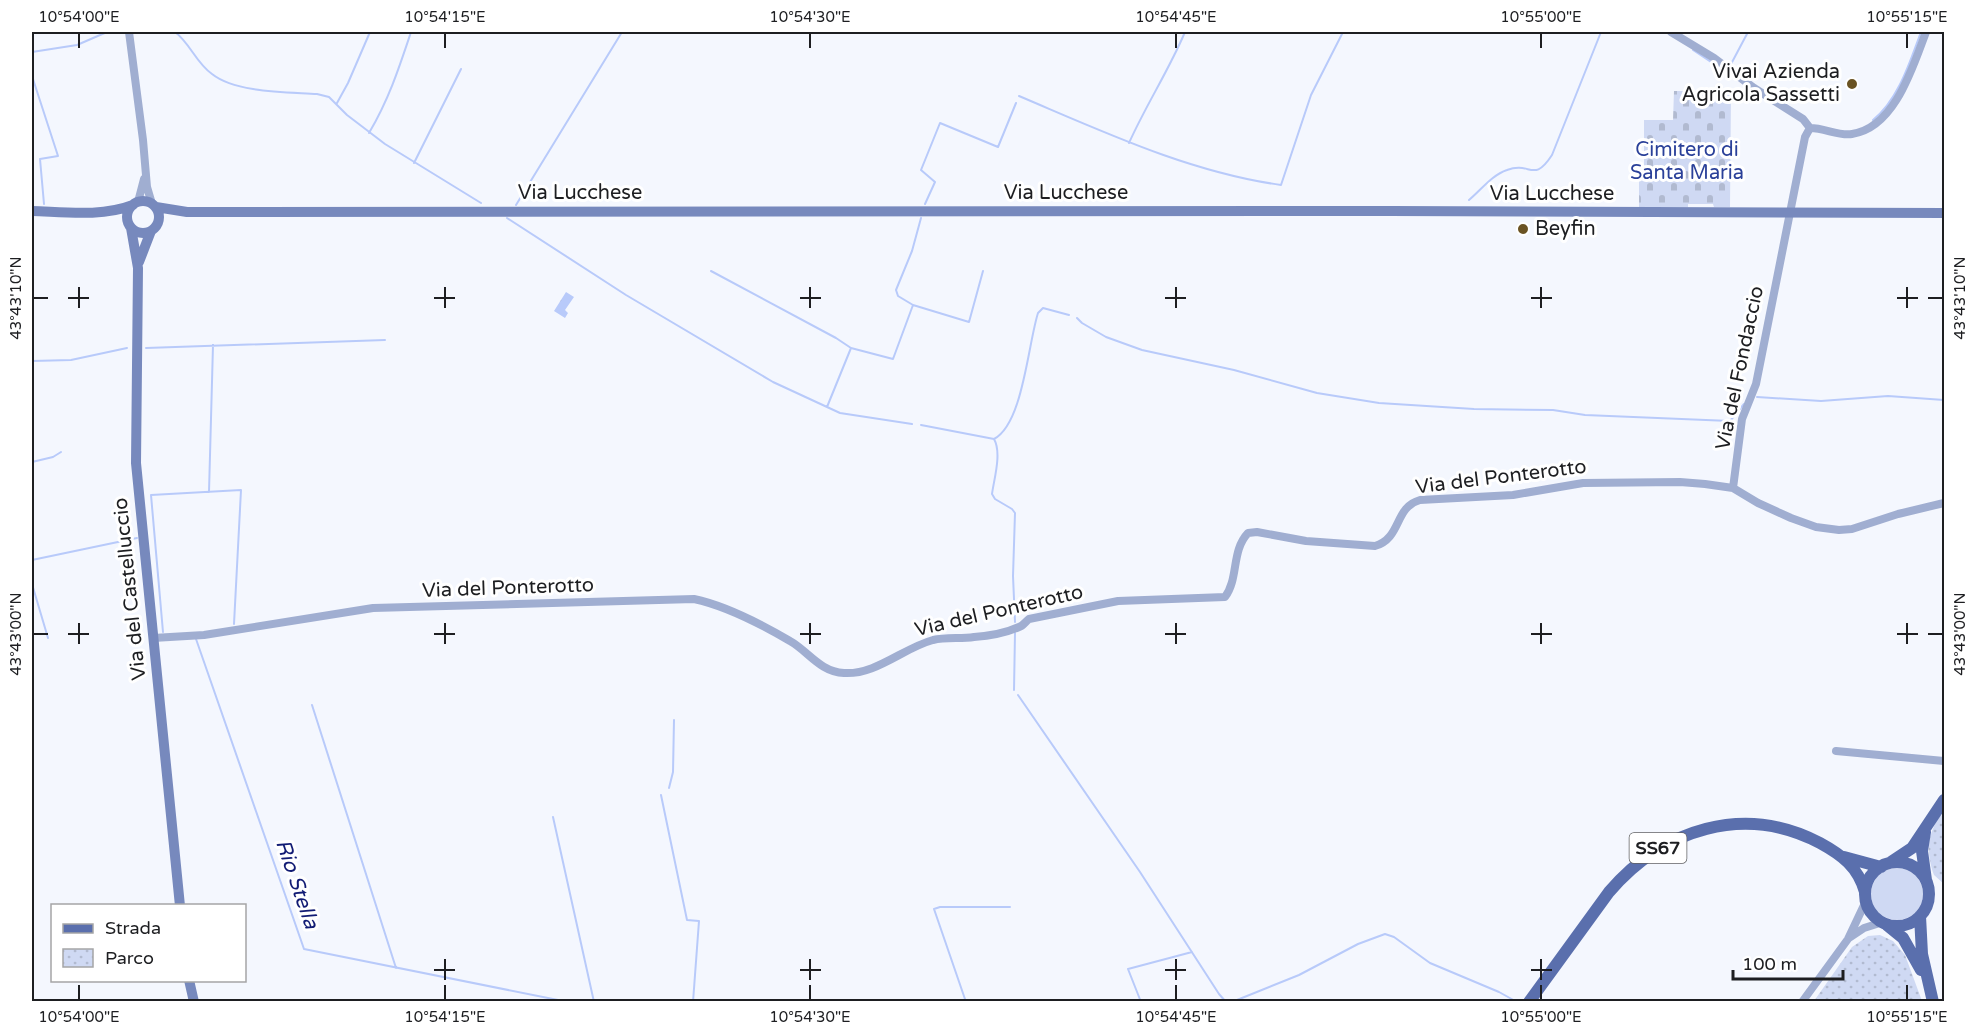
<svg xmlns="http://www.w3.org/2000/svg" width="1976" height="1033" font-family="'Varela Round',sans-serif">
<defs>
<pattern id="cemetery-stones" width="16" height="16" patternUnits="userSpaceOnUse" patternTransform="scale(1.5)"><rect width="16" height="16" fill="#cfd9f3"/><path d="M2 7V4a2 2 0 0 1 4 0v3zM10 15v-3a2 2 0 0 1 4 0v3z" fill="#b1bad0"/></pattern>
<pattern id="park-dots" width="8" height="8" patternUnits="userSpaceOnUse" patternTransform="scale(1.5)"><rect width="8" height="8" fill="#cfd9f3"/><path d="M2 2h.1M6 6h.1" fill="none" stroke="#b1bad0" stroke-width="1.8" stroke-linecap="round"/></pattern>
<pattern id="water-ripples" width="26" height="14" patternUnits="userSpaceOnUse" patternTransform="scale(1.5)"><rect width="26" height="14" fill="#b8cafa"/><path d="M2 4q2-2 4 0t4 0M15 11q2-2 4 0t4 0" fill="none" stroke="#9eadd6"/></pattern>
</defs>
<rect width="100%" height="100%" fill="#f4f7fe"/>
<path fill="#cfd9f3" d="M1871 894a26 26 0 1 1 52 0a26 26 0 1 1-52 0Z"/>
<path fill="url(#cemetery-stones)" d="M 1674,91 L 1731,91 L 1730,207 L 1714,207 L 1713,204 L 1688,204 L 1688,207 L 1639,207 L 1639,176 L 1644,176 L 1644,120 L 1673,120 Z"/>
<path fill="url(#park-dots)" d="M 1941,815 L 1944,817 L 1944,884 L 1934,875 C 1926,853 1927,833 1941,815 Z
M 1880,935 L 1893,941 L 1905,955 L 1922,1001 L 1814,1001 L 1852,947 L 1868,936 Z"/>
<path fill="url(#water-ripples)" d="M 566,292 L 574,297 L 565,310 L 568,313 L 565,318 L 554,311 Z"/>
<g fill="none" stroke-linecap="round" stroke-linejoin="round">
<path stroke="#b8cafa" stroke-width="2" d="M 175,32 C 190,43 196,63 212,74 C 236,93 287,92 317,94 L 329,97 L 347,115 L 385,144 L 481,203
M 1693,50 L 1723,70
M 32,52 L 77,45 L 107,32
M 1730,66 L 1748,32
M 32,76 L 58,156 L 40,159 L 44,204
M 1019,96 C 1104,132 1189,172 1281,185 L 1311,95 L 1343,32
M 337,103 L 348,83 L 370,32
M 1873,120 C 1899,99 1910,61 1921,32
M 369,133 C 389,99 399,68 411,32
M 1129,143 C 1146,105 1169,70 1185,32
M 414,163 L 461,69
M 1469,200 C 1481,190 1492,175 1507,170 C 1531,161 1533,184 1552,155 L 1601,32
M 925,204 L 935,182 L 921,170 L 940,123 L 998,147 L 1016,103
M 516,205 L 622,32
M 507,218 L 626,295 L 773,382 L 840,413 L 912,424
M 711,271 L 836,338 L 851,348
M 913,305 L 969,322 L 983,271
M 1077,318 L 1082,323 L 1106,337 L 1142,350 L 1234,370 L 1317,393 L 1379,403 L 1474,409 L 1553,410 L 1585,415 L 1730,421 L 1744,404
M 146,348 L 385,340
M 32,361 L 71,360 L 127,348
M 1757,397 L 1821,401 L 1888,396 L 1944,400
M 827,407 L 851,348 L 893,359 L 913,305 L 898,296 L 896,290 L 912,251 L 921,218
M 921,425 L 994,439 C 1023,424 1028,344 1038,313 L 1043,308 L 1069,315
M 994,439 C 1002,453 994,479 992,494 L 995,499 L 1012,509 L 1015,513 L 1013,576 L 1015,622
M 32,462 L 53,457 L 61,452
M 209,492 L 213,345
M 32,560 L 137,538
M 32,584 L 48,638
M 163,632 L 151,495 L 241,490 L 234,624
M 196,639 L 304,949 L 568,1002
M 1014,690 L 1015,633
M 1018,695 L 1140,872 L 1219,994 L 1226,1002
M 312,705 L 396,968
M 669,788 L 673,772 L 674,720
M 661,795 L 687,920 L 699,921 L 693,1002
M 553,817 L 594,1002
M 966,1002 L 934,909 L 940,907 L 1010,907
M 1141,1002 L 1128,969 L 1192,952
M 1232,1002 L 1299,975 L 1358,944 L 1385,934 L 1394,937 L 1430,963 L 1499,992 L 1517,1002"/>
<path stroke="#a0aed1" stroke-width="8" d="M 129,32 L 143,140 L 147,187 L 152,204
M 1671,32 L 1714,58 L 1754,88 L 1803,119 L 1810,128
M 138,202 L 144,179
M 1733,488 L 1742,419 L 1756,384 L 1805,137 L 1810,128 C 1825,128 1838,136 1852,134 C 1895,128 1913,66 1926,32
M 153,638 L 204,635 L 373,608 L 694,599 C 727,606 761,624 790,641 C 808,651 820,672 844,673 C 876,675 903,648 933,640 C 946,637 961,639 974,637 C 988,636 1006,633 1019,627 C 1023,626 1025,622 1029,619 L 1118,601 L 1225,597 C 1239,578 1231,551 1248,533 L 1257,532 L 1306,541 L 1375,546 C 1402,538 1394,507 1420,500 L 1513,495 L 1583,483 L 1680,482 L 1705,484 L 1733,488 L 1758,503 L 1791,518 L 1816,527 L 1839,530 L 1852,529 L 1898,514 L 1944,503
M 1836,751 L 1944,761
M 1849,938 L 1864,928 L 1883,922
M 1802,1002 L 1848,939 L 1866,901"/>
<path stroke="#7789bd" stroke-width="10" d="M127 217a16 16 0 1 1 32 0a16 16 0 1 1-32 0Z
M 156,207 L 187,212 L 1390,211 L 1944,213
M 32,211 C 64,212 102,217 133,205
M 131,228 L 138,268 L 136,463 L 180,906
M 139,262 L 151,231
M 189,980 L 194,1002"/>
<path stroke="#5a6fad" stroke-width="12" d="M 1925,832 L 1922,851 L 1926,880
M 1844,857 L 1881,867
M 1891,862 L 1912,848 L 1944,800
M1865 894a32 32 0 1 1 64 0a32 32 0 1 1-64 0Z
M 1920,916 L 1922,954 L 1933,1002
M 1887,925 L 1903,938 L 1921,970
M 1529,1002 L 1609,892 C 1663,829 1744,803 1820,843 C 1842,855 1858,867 1865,892"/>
</g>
<path fill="none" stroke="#1d1e21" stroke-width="2" d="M 79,33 L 79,48M 445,33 L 445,48M 810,33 L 810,48M 1176,33 L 1176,48M 1541,33 L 1541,48M 1907,33 L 1907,48M 79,287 L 79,308M 445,287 L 445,308M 810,287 L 810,308M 1176,287 L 1176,308M 1541,287 L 1541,308M 1907,287 L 1907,308M 33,298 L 48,298M 68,298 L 89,298M 434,298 L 455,298M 800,298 L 821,298M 1165,298 L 1186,298M 1531,298 L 1552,298M 1897,298 L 1918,298M 1928,298 L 1943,298M 79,623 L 79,644M 445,623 L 445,644M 810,623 L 810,644M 1176,623 L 1176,644M 1541,623 L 1541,644M 1907,623 L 1907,644M 33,634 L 48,634M 68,634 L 89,634M 434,634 L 455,634M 800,634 L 821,634M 1165,634 L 1186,634M 1531,634 L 1552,634M 1897,634 L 1918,634M 1928,634 L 1943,634M 445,959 L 445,980M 810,959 L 810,980M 1176,959 L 1176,980M 1541,959 L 1541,980M 434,970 L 455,970M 800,970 L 821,970M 1165,970 L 1186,970M 1531,970 L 1552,970M 79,985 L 79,1000M 445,985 L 445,1000M 810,985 L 810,1000M 1176,985 L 1176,1000M 1541,985 L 1541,1000M 1907,985 L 1907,1000"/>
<g fill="#6a5323" stroke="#fff" stroke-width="2">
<circle cx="1852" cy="84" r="6"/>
<circle cx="1523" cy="229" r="6"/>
</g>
<g text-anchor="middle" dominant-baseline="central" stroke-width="6" stroke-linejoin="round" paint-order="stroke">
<rect fill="#fff" stroke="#616264" stroke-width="1.5" x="1629.5" y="833" width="57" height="30" rx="4.5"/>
<g font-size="18" font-weight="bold" fill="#1d1e21">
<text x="1658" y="848">SS67</text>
</g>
<g font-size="20" fill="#1d1e21" stroke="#fff" text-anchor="end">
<text x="1840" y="72">Vivai Azienda<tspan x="1840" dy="23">Agricola Sassetti</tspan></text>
<text x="1535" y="229" text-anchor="start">Beyfin</text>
</g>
<g font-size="20" fill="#2a4099" stroke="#fff">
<text x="1687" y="150">Cimitero di<tspan x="1687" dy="23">Santa Maria</tspan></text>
</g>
<g font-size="20" fill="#1d1e21" stroke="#fff">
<text x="580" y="193">Via Lucchese</text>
<text x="1066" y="193">Via Lucchese</text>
<text x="1552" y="194">Via Lucchese</text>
<text transform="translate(1740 368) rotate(-78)">Via del Fondaccio</text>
<text transform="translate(1501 477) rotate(-7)">Via del Ponterotto</text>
<text transform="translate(508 588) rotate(-2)">Via del Ponterotto</text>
<text transform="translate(130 589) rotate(-96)">Via del Castelluccio</text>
<text transform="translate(999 611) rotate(-13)">Via del Ponterotto</text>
</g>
<g font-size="21" font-style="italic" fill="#121c74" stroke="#fff">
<text transform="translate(297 884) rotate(71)">Rio Stella</text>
</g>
</g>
<rect width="1976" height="1033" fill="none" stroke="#ffffff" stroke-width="66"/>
<rect x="51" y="904" width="195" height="78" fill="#ffffff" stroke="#a5a5a6" stroke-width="1.5"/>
<rect x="63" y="924" width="30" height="9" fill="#5a6fad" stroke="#a5a5a6" stroke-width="1.5"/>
<text x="105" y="934" font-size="18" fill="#1d1e21">Strada</text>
<rect x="63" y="949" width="30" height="18" fill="url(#park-dots)" stroke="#a5a5a6" stroke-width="1.5"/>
<text x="105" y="964" font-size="18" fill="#1d1e21">Parco</text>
<path d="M1733 970v9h110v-9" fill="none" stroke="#1d1e21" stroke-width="3"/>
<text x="1742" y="970" font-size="18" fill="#1d1e21" stroke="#ffffff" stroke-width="4.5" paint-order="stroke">100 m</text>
<rect x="33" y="33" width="1910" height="967" fill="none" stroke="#1d1e21" stroke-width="2"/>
<g font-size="15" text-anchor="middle" fill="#1d1e21">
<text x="79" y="22">10°54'00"E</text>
<text x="445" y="22">10°54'15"E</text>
<text x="810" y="22">10°54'30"E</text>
<text x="1176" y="22">10°54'45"E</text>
<text x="1541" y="22">10°55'00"E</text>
<text x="1907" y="22">10°55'15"E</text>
<text transform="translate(16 298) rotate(-90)" y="5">43°43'10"N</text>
<text transform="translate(1960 298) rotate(-90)" y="5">43°43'10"N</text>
<text transform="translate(16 634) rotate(-90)" y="5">43°43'00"N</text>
<text transform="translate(1960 634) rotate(-90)" y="5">43°43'00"N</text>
<text x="79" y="1022">10°54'00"E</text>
<text x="445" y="1022">10°54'15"E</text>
<text x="810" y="1022">10°54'30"E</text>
<text x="1176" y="1022">10°54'45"E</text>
<text x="1541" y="1022">10°55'00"E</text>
<text x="1907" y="1022">10°55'15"E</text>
</g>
</svg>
